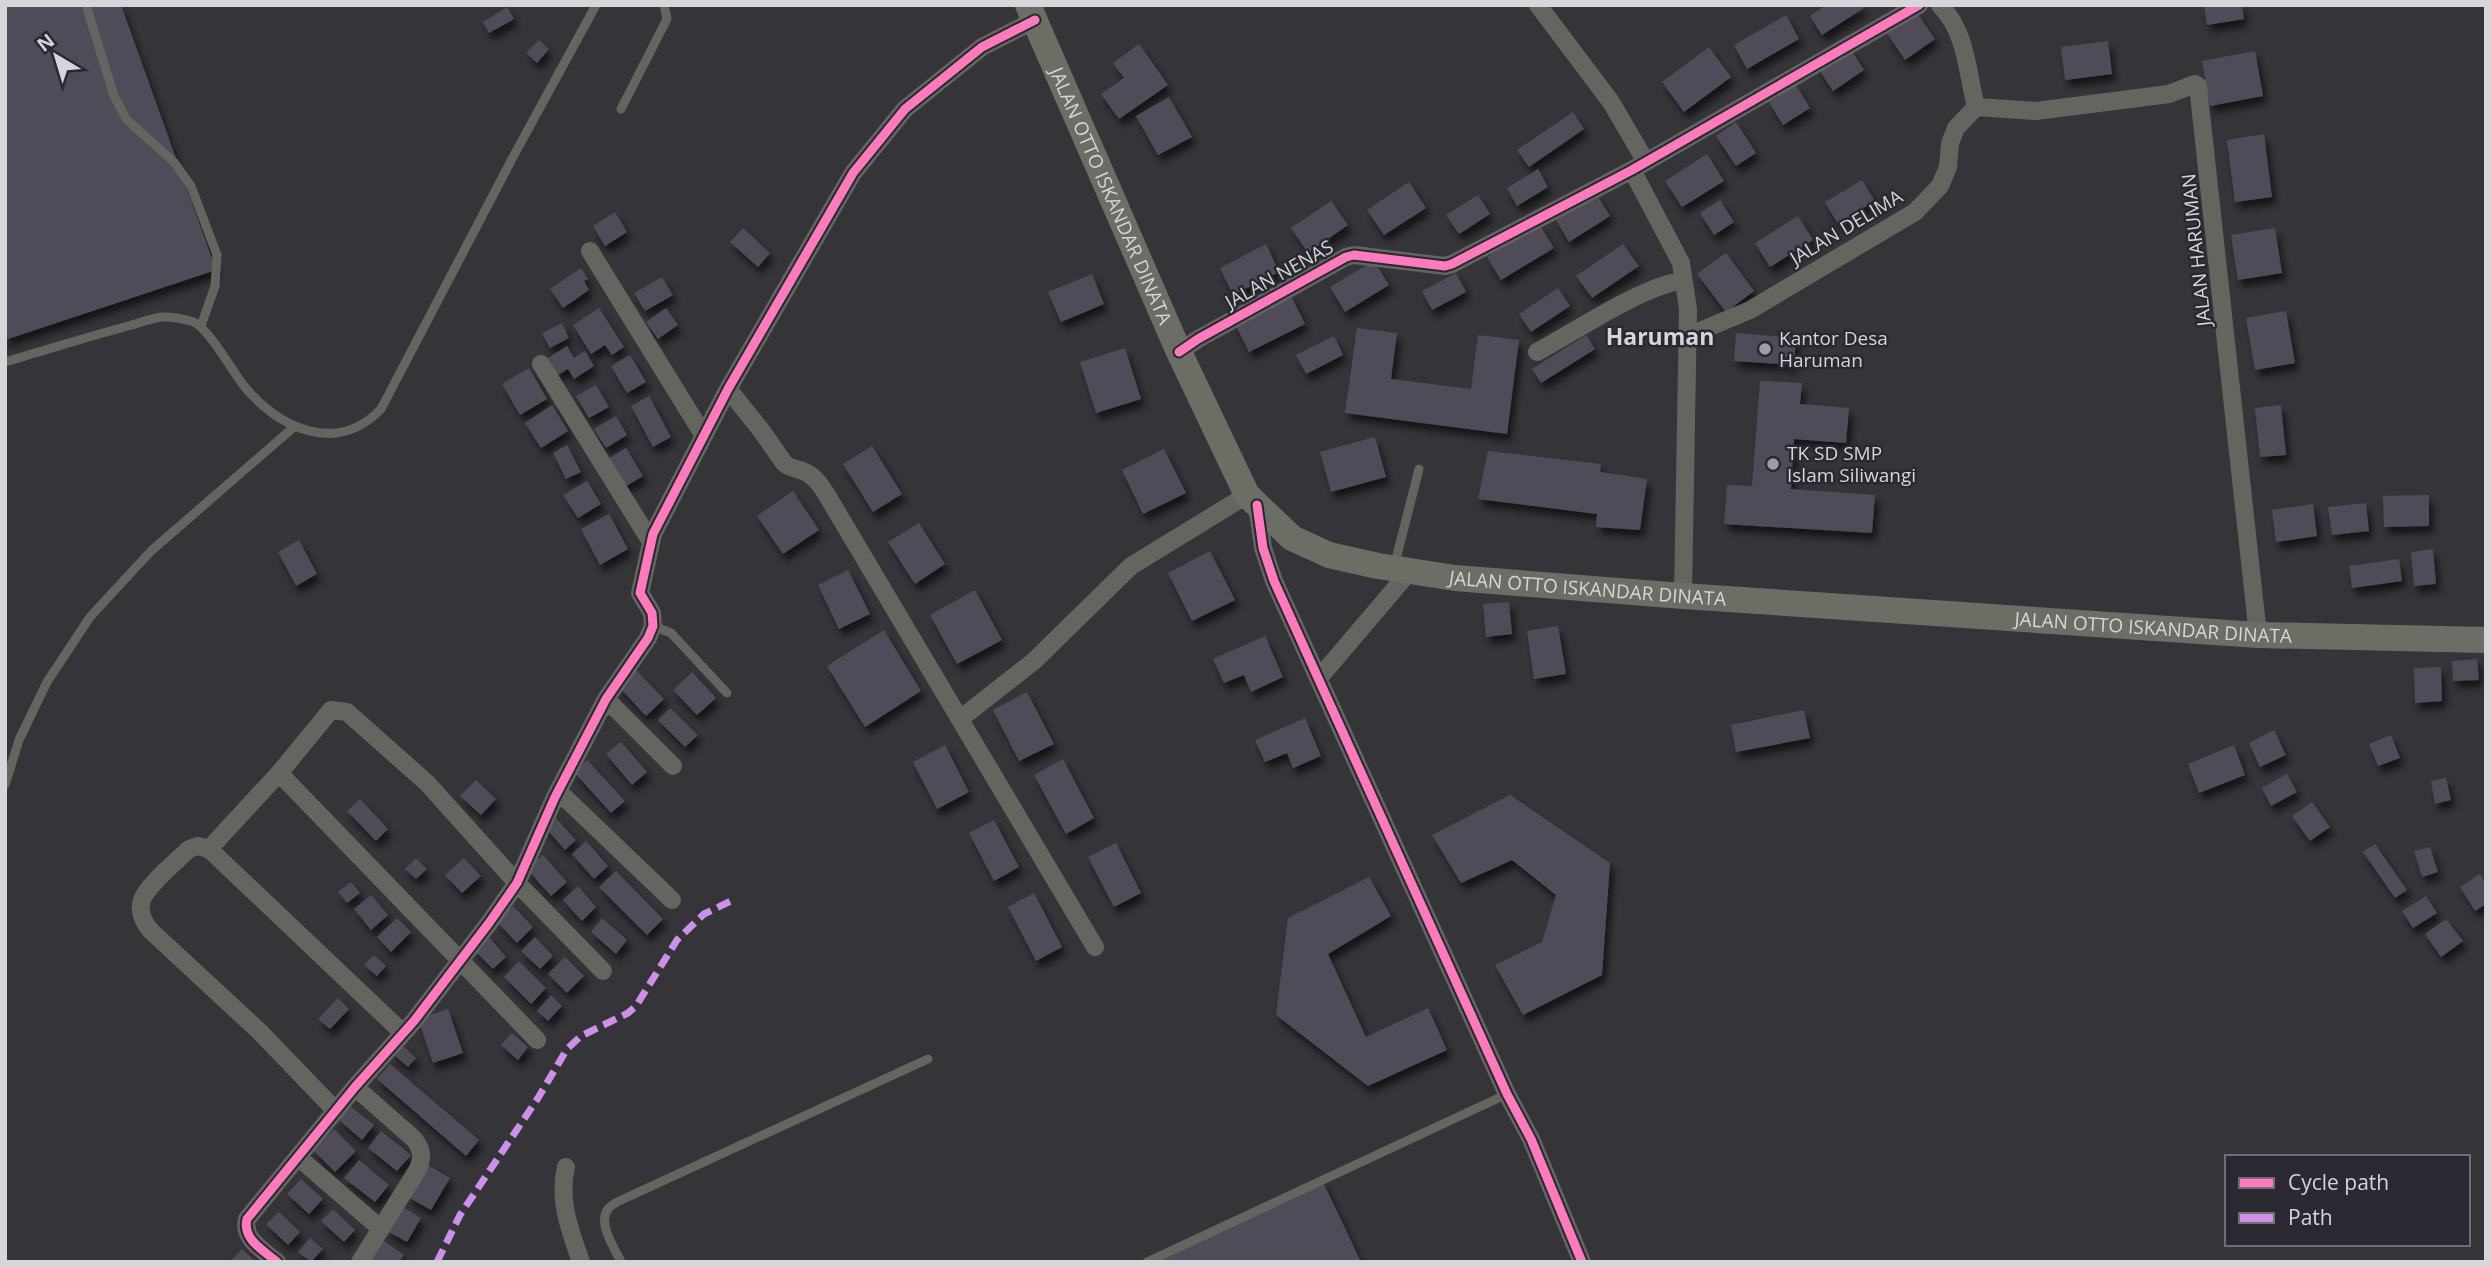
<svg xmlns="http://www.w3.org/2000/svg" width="2491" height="1267" font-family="'Open Sans',sans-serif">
<defs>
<filter id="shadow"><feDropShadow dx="4" dy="7" stdDeviation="3.5" flood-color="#0009"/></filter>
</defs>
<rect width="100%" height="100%" fill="#353439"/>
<path fill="#504c59" filter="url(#shadow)" d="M 5,5 L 121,5 L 216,270 L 5,340 Z
M 1826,5 L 1862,5 L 1864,8 L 1822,35 L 1810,16 Z
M 2204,5 L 2242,5 L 2244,19 L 2207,25 Z
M 507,7 L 514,19 L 489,33 L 483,22 Z
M 1917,13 L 1935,39 L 1905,60 L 1887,33 Z
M 1786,15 L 1799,39 L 1747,69 L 1734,45 Z
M 539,40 L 549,49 L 537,63 L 526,53 Z
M 2108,41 L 2112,74 L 2065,80 L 2061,47 Z
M 1139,44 L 1168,85 L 1119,119 L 1101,94 L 1124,78 L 1113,63 Z
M 1709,47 L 1731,77 L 1684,112 L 1662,82 Z
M 1850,48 L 1864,70 L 1833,91 L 1818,68 Z
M 2255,51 L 2263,96 L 2210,106 L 2202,61 Z
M 1796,85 L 1810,108 L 1783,125 L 1769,102 Z
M 1169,97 L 1192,137 L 1158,155 L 1136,116 Z
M 1573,112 L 1584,129 L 1529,167 L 1517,150 Z
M 1736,122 L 1756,153 L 1736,166 L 1716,136 Z
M 2264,134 L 2272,197 L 2235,202 L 2227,140 Z
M 1707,154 L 1724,181 L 1682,207 L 1665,181 Z
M 1538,169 L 1548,187 L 1517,206 L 1507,188 Z
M 1862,180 L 1875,201 L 1838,224 L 1825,202 Z
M 1409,182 L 1426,208 L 1384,235 L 1367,210 Z
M 1478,195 L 1490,214 L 1459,234 L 1446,215 Z
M 1597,195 L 1610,216 L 1569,242 L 1556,220 Z
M 1720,200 L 1734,222 L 1714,235 L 1700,213 Z
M 1331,201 L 1348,225 L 1308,253 L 1291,228 Z
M 615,212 L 627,232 L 605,246 L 593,226 Z
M 1798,216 L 1813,240 L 1770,267 L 1755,243 Z
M 1539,224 L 1554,248 L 1501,280 L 1487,257 Z
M 743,228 L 770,253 L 758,267 L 730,242 Z
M 2275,228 L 2282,273 L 2238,280 L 2231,235 Z
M 1266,244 L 1279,272 L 1233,295 L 1220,268 Z
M 1623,244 L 1639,266 L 1592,298 L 1576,276 Z
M 1726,253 L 1754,291 L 1726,312 L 1697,274 Z
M 1374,261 L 1389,285 L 1345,312 L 1330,287 Z
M 581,268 L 588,279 L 584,281 L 589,290 L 563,308 L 550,289 Z
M 1456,273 L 1466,292 L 1432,310 L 1422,291 Z
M 1092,274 L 1104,304 L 1061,322 L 1048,292 Z
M 662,277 L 673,295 L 645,311 L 634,293 Z
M 1558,288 L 1570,306 L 1531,332 L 1519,314 Z
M 1290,294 L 1305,324 L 1249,352 L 1234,322 Z
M 599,308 L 624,347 L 612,355 L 605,345 L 591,354 L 573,325 Z
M 666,308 L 678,325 L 658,339 L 646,322 Z
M 2286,311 L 2295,363 L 2255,370 L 2246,318 Z
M 562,323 L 569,338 L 550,348 L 542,333 Z
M 1357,328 L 1397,333 L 1391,379 L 1471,389 L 1478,335 L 1519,340 L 1507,434 L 1345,413 Z
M 1736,333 L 1796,338 L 1794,365 L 1734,361 Z
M 1586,335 L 1595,349 L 1541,383 L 1532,369 Z
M 1334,336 L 1343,355 L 1306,374 L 1296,355 Z
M 567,346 L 574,358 L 585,351 L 594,366 L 574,379 L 568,369 L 558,375 L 548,358 Z
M 1125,348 L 1141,399 L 1096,413 L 1080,362 Z
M 630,355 L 646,382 L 627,393 L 611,366 Z
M 529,368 L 547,399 L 520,415 L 502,384 Z
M 1760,381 L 1802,383 L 1800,404 L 1849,408 L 1846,443 L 1794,439 L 1791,489 L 1875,495 L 1872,533 L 1724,524 L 1727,485 L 1752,486 Z
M 596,385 L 609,407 L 589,418 L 576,396 Z
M 649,396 L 671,437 L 653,447 L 631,406 Z
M 552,405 L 568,431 L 541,448 L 525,423 Z
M 2281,405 L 2286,455 L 2260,457 L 2255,408 Z
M 616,416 L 627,435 L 606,448 L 594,429 Z
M 1375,437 L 1386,477 L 1331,492 L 1320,452 Z
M 567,445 L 581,472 L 566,479 L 553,453 Z
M 872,446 L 902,494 L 873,512 L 843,464 Z
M 626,448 L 643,476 L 623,488 L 606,460 Z
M 1164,449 L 1186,493 L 1143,514 L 1122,470 Z
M 1488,451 L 1601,464 L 1600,472 L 1647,479 L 1640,530 L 1596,527 L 1597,514 L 1478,499 Z
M 587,481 L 601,504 L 578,518 L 563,495 Z
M 793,491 L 819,530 L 783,554 L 757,516 Z
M 2429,495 L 2429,526 L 2384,527 L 2383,496 Z
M 2366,503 L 2369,531 L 2332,535 L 2328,507 Z
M 2313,504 L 2317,536 L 2276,542 L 2272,510 Z
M 609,514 L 628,549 L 600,565 L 581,529 Z
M 919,523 L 945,564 L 915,584 L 888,542 Z
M 299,540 L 317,574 L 296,586 L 278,552 Z
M 2433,549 L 2436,584 L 2414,586 L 2411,552 Z
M 1210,551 L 1235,600 L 1192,621 L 1168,573 Z
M 2399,559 L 2402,581 L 2352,588 L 2349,566 Z
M 848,570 L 870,614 L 839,629 L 818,585 Z
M 975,590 L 1002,640 L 957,664 L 930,615 Z
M 1509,602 L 1512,634 L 1486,637 L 1483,604 Z
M 1558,626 L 1566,674 L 1534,679 L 1527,631 Z
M 884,630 L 921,691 L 865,727 L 827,666 Z
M 1265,636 L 1283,677 L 1251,692 L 1244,675 L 1224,683 L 1213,659 Z
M 2477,659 L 2479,680 L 2453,681 L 2452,661 Z
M 2441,667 L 2442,701 L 2415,703 L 2414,668 Z
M 636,670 L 664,699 L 646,716 L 618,686 Z
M 692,672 L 716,698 L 697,715 L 673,690 Z
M 1027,692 L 1054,744 L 1019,761 L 993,710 Z
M 670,708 L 698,735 L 685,747 L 658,720 Z
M 1804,710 L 1810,738 L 1736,752 L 1731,725 Z
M 1305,718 L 1321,756 L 1293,768 L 1287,753 L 1265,762 L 1255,740 Z
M 2274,730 L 2286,755 L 2260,767 L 2249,743 Z
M 2391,735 L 2400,758 L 2378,766 L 2369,744 Z
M 621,742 L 647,772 L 632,785 L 606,754 Z
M 945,745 L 969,792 L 937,809 L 913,762 Z
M 2234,745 L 2245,775 L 2199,793 L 2188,764 Z
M 1063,759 L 1094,818 L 1066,834 L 1034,775 Z
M 587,760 L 625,801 L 611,813 L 574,772 Z
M 2287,774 L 2297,792 L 2271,806 L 2262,788 Z
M 2446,778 L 2451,800 L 2435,804 L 2431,781 Z
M 476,780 L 496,799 L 481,815 L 460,796 Z
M 1510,795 L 1610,863 L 1602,975 L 1523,1015 L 1495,965 L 1542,942 L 1556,895 L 1512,860 L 1461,883 L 1432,835 Z
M 360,799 L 388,829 L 376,841 L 347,811 Z
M 2312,802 L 2330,827 L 2310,841 L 2292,816 Z
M 555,817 L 576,840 L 565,850 L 544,826 Z
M 994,820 L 1019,867 L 994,881 L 969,833 Z
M 586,841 L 608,866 L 594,879 L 572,854 Z
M 1116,843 L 1141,893 L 1114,907 L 1088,857 Z
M 2375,844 L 2407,890 L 2395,898 L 2363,852 Z
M 2430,847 L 2438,872 L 2422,877 L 2414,851 Z
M 543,855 L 567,882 L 551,896 L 527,869 Z
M 416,858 L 427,869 L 416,879 L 405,869 Z
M 464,858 L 481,876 L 462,893 L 445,875 Z
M 616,871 L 663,919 L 647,935 L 599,887 Z
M 2480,874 L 2486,883 L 2486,904 L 2475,911 L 2460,887 Z
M 1369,877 L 1391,916 L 1328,954 L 1366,1037 L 1428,1008 L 1447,1050 L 1368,1086 L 1276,1015 L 1288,918 Z
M 351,882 L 360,893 L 347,903 L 338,892 Z
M 578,886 L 596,907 L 582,921 L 563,900 Z
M 1034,893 L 1062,947 L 1036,961 L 1008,907 Z
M 371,895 L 388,915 L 371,930 L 354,909 Z
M 2426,896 L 2437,913 L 2413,928 L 2402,911 Z
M 513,906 L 533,927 L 517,943 L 497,922 Z
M 397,918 L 411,932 L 391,952 L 377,937 Z
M 602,918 L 627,940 L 616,954 L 591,932 Z
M 2446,919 L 2463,941 L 2441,957 L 2425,934 Z
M 488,936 L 506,957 L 493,969 L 474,950 Z
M 535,937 L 553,956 L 540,969 L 521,951 Z
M 374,955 L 386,966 L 377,976 L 364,965 Z
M 565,957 L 584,976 L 567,993 L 548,974 Z
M 519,961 L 546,988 L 531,1004 L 504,977 Z
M 551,995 L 562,1006 L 548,1021 L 537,1011 Z
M 338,998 L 349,1009 L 330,1029 L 318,1019 Z
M 448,1009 L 463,1053 L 433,1063 L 418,1019 Z
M 512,1033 L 528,1047 L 518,1060 L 501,1045 Z
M 401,1044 L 416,1058 L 408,1067 L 392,1053 Z
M 390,1064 L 479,1140 L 466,1156 L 377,1079 Z
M 350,1106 L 374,1125 L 362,1140 L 339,1120 Z
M 334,1129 L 356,1151 L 335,1172 L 313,1150 Z
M 381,1131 L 411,1155 L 397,1171 L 368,1148 Z
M 359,1160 L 389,1185 L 375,1202 L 344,1178 Z
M 426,1164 L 450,1178 L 431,1210 L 408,1197 Z
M 301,1179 L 323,1199 L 309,1214 L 287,1194 Z
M 1322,1180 L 1361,1262 L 1145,1262 Z
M 401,1206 L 421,1218 L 407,1242 L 387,1231 Z
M 333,1209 L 355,1230 L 344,1242 L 321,1221 Z
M 279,1212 L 300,1232 L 288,1245 L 266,1224 Z
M 310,1238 L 323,1249 L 311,1262 L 298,1252 Z
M 383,1240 L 404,1255 L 399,1262 L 368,1262 Z
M 242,1249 L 256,1262 L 230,1262 Z"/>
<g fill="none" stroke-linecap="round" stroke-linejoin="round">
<path stroke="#64655e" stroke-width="9" d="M 86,5 L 114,96 L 127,120 L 174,162 L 191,186 L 217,255 L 215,286 L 201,326
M 621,109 L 667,19 L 664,5
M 5,362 C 46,350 87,337 128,326 C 140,323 153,317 165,317 C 173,317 183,319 191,321 C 207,325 232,371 244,386 C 280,429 337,455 381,409 L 513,157 L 596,5
M 1394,567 L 1419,469
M 653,626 L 671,633 L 727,693
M 5,785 L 19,740 L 47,682 L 90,617 L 151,551 L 295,426
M 621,1262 C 615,1249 597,1223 608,1209 C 610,1206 614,1204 617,1202 L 928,1059
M 1147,1262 L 1507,1094"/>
<path stroke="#64655e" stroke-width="18" d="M 1538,5 L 1611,102 L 1646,162
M 1940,5 C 1967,33 1967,72 1976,107
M 1976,107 L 2036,111 L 2169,94 L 2195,84 L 2198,86 L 2258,635
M 1632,170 L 1681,263 L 1688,309 L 1683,596
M 590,251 L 704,436
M 1688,336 L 1750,310 L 1915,212 L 1940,186 L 1948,167 L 1950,143 L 1956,128 L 1976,107
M 1179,352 L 1198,339 L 1346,257 L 1354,255 L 1445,266 L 1452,264 L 1632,170 L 1919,5
M 1537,352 C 1578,330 1639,288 1683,280
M 541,364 L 651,542
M 728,389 L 761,430 L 784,463 C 790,469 797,468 805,472 C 815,476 822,487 828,497 L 1095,947
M 1257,505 L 1263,548 L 1274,581 L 1507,1094 L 1531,1139 L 1582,1262
M 1319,678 L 1410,571
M 606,699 L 673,766
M 960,719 L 1034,661 L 1131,566 L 1247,495
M 558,791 L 672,900
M 209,849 L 281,771
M 537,1040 L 280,774 L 281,771 L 331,710 L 347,712 L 427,783 L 517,883 L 603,971
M 355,1087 L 414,1139 C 422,1149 423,1157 418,1169 L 360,1262
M 336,1111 L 260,1032 L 151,931 C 144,923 138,911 142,900 C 147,885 177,861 189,849 L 198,846 L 209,849 L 403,1033
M 298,1157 L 381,1229
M 566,1167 C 558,1201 570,1230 581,1262
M 277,1262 C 263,1250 242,1239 247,1219 L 355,1087 L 414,1021 L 489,923 L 517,883 L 555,797 L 606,699 L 648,638 L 653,626 L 652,613 L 640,593 L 653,534 L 728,389 L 853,173 L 905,109 L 982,47 L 1035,20"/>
<path stroke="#6c6e65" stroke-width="26" id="s1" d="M 1028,5 L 1179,352 L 1247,495 L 1292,538 L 1329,555 L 1378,566 L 1455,578 L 1683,596 L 2258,635 L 2486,640"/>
<path stroke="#ce8fe9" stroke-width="7" stroke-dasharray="14 7" stroke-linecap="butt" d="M 437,1262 L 460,1215 L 538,1098 L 567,1049 L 581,1036 L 628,1013 L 636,1006 L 677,940 L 704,914 L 733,900"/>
<g stroke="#2a2831" stroke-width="13">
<path id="cycleway" d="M 1179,352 L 1198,339 L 1346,257 L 1354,255 L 1445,266 L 1452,264 L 1632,170 L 1919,5
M 1257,505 L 1263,548 L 1274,581 L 1507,1094 L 1531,1139 L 1582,1262
M 277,1262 C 263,1250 242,1239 247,1219 L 355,1087 L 414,1021 L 489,923 L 517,883 L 555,797 L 606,699 L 648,638 L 653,626 L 652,613 L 640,593 L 653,534 L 728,389 L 853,173 L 905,109 L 982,47 L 1035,20"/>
</g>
<use href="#cycleway" stroke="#fd7abc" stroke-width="9"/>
</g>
<g fill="#9e9da2" stroke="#2a2831" stroke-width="2.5">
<circle cx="1765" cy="349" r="7"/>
<circle cx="1773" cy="464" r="7"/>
</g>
<g text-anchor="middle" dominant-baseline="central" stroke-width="5" stroke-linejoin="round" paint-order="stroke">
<g font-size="19" fill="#d6d5da" stroke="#2a2831">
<text stroke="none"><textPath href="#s1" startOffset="208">JALAN OTTO ISKANDAR DINATA</textPath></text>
<text transform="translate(1846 227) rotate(-31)">JALAN DELIMA</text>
<text transform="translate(2196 250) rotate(-96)">JALAN HARUMAN</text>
<text transform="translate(1279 274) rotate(-29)">JALAN NENAS</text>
<text stroke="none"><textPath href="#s1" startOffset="901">JALAN OTTO ISKANDAR DINATA</textPath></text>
<text stroke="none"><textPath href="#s1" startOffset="1468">JALAN OTTO ISKANDAR DINATA</textPath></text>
</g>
<g font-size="19" fill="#d6d5da" stroke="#2a2831" text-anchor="start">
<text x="1779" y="338">Kantor Desa<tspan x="1779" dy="22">Haruman</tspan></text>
<text x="1787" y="453">TK SD SMP<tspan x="1787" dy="22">Islam Siliwangi</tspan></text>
</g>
<g font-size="23" font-weight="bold" fill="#d6d5da" stroke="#2a2831">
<text x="1660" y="336">Haruman</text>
</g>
</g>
<rect width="2491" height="1267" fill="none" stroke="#d6d5da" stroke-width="14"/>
<rect x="2225" y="1155" width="245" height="91" fill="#2a2831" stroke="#6f6d75" stroke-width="2"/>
<rect x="2239" y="1178" width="35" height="10" fill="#fd7abc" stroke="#6f6d75" stroke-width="2"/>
<text x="2288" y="1190" font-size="21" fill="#d6d5da">Cycle path</text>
<rect x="2239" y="1213" width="35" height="10" fill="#ce8fe9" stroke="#6f6d75" stroke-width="2"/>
<text x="2288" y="1225" font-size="21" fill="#d6d5da">Path</text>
<g transform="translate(56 56) rotate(322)" stroke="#2a2831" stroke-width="5" paint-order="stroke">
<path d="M0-5L12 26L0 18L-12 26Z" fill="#d6d5da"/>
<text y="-10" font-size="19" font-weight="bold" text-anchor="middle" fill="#d6d5da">N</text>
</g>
</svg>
